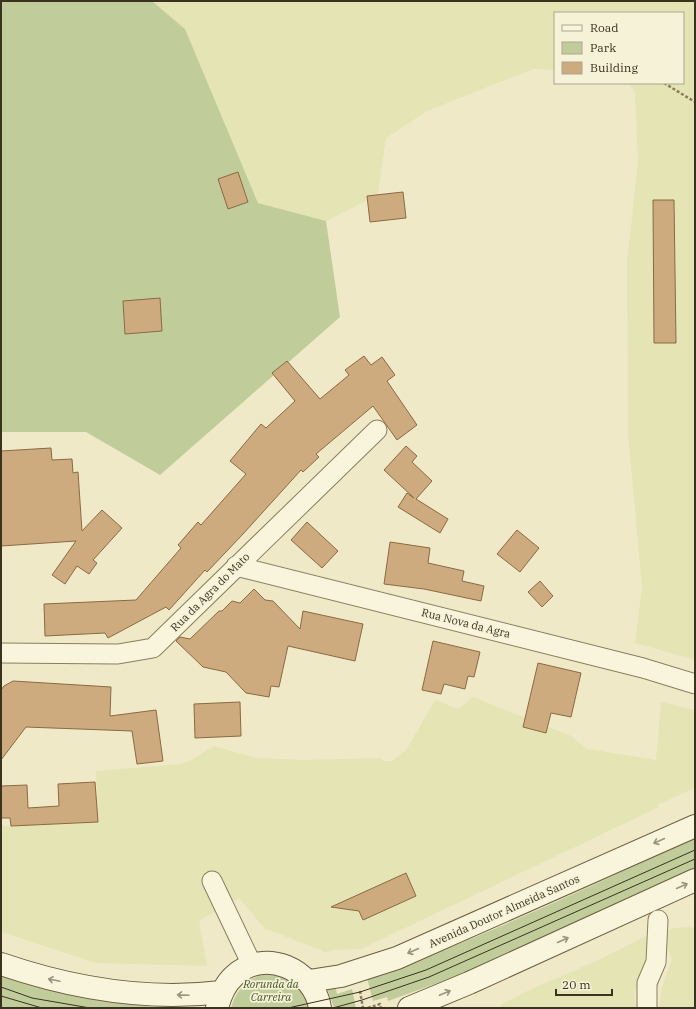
<svg xmlns="http://www.w3.org/2000/svg" width="696" height="1009" font-family="'IBM Plex Serif',serif">
<rect width="100%" height="100%" fill="#efe9c8"/>
<path fill="#e4e4b5" d="M 152,1 L 695,1 L 695,660 L 635,643 L 642,587 L 628,433 L 627,263 L 638,161 L 635,93 L 629,83 L 683,83 L 683,13 L 555,13 L 555,70 L 533,69 L 427,111 L 386,138 L 378,195 L 326,221 L 258,203 L 185,29 Z
M 473,697 L 571,736 L 587,749 L 656,760 L 661,702 L 695,710 L 695,788 L 657,805 L 659,807 L 361,949 L 333,950 L 325,952 L 264,928 L 239,898 L 199,921 L 207,966 L 96,963 L 1,932 L 1,826 L 98,822 L 96,771 L 180,764 L 188,762 L 214,746 L 256,758 L 304,760 L 381,758 L 383,761 L 392,761 L 406,750 L 435,700 L 458,709 Z
M 686,927 L 695,928 L 695,1008 L 659,1008 L 662,987 L 672,959 L 666,946 L 666,934 L 670,929 Z
M 648,935 L 651,940 L 644,971 L 634,994 L 636,1008 L 506,1008 L 499,1006 L 525,992 L 603,958 Z"/>
<path fill="#c0cd9b" d="M 1,1 L 152,1 L 185,29 L 258,203 L 326,221 L 340,317 L 160,475 L 86,432 L 1,432 Z
M 695,838 L 695,870 L 454,977 L 388,1001 L 387,997 L 373,1001 L 367,978 C 480,940 587,887 695,838 Z
M 1,974 L 42,988 L 98,999 L 173,1005 L 173,1008 L 1,1008 Z
M 261,974 L 274,974 L 297,983 L 311,1008 L 231,1008 C 236,990 245,982 261,974 Z
M 335,986 L 337,994 L 352,989 L 356,1008 L 334,1008 L 327,988 Z"/>
<path fill="#cdab7e" stroke="#8a6a42" d="M 238,172 L 248,202 L 228,209 L 218,179 Z
M 403,192 L 406,218 L 370,222 L 367,196 Z
M 653,200 L 674,200 L 676,343 L 654,343 Z
M 160,298 L 162,331 L 125,334 L 123,301 Z
M 364,356 L 371,365 L 382,357 L 395,375 L 387,381 L 417,425 L 397,440 L 373,406 L 316,454 L 319,457 L 303,472 L 301,470 L 243,534 L 207,572 L 205,570 L 169,610 L 166,607 L 108,638 L 105,633 L 45,636 L 44,604 L 136,600 L 181,548 L 178,545 L 198,522 L 201,525 L 246,474 L 230,461 L 261,424 L 266,428 L 295,401 L 272,373 L 287,361 L 320,399 L 349,375 L 345,370 Z
M 406,446 L 417,456 L 412,462 L 432,481 L 416,499 L 448,519 L 440,533 L 398,507 L 407,493 L 414,498 L 384,470 Z
M 51,448 L 52,460 L 72,459 L 73,473 L 78,472 L 82,531 L 102,510 L 122,528 L 93,560 L 97,563 L 89,574 L 77,566 L 65,584 L 52,575 L 76,541 L 1,546 L 1,451 Z
M 307,522 L 338,551 L 322,568 L 291,540 Z
M 517,530 L 539,548 L 520,572 L 497,554 Z
M 390,542 L 430,548 L 428,563 L 464,571 L 462,581 L 484,586 L 481,601 L 424,589 L 384,584 Z
M 540,581 L 553,596 L 542,607 L 528,592 Z
M 254,589 L 265,600 L 273,601 L 300,629 L 303,611 L 363,624 L 355,661 L 288,646 L 279,687 L 271,686 L 269,697 L 246,693 L 226,672 L 203,667 L 176,641 L 180,637 L 190,639 L 219,611 L 222,611 L 232,601 L 240,603 Z
M 433,641 L 480,652 L 474,677 L 468,676 L 465,689 L 444,684 L 441,694 L 422,690 Z
M 538,663 L 581,673 L 571,717 L 551,713 L 546,733 L 523,727 Z
M 13,681 L 111,687 L 110,716 L 156,710 L 163,761 L 137,764 L 132,731 L 26,727 L 1,760 L 1,690 L 4,686 Z
M 240,702 L 241,736 L 195,738 L 194,704 Z
M 95,782 L 98,822 L 11,826 L 10,818 L 1,818 L 1,786 L 27,785 L 28,808 L 59,806 L 58,784 Z
M 406,873 L 416,896 L 363,920 L 359,911 L 331,907 Z"/>
<g fill="none" stroke-linecap="round" stroke-linejoin="round">
<g stroke="#8b7d5d" stroke-width="21">
<path id="street" d="M 236,566 L 643,668 L 695,684
M 1,653 L 118,654 L 153,648 L 377,430
M 212,881 L 252,965
M 647,1008 L 647,983 L 656,962 L 658,920"/>
</g>
<g stroke="#6d5e40" stroke-width="24">
<path id="secondary" d="M 1,964 C 71,988 147,1001 222,992
M 309,981 L 341,976 L 397,958 L 695,826
M 217,1008 C 220,996 224,985 234,976 C 264,947 314,969 320,1008
M 409,1008 L 469,983 L 695,880"/>
</g>
<path stroke="#8b7d5d" stroke-width="2.5" stroke-dasharray="3 2" stroke-linecap="butt" d="M 664,83 L 695,102
M 360,991 L 363,1008
M 368,1008 L 380,1004 L 381,1008"/>
<use href="#street" stroke="#f9f5dc" stroke-width="19"/>
<use href="#secondary" stroke="#f9f5dc" stroke-width="22"/>
<path stroke="#3b3220" stroke-width="1" d="M 1,987 L 32,998 L 90,1008
M 1,996 L 42,1008
M 288,1008 L 360,992 L 426,970 L 695,850
M 333,1008 L 362,1000 L 429,977 L 695,859"/>
</g>
<defs><path id="oneway-shaft" d="M-6 0H5M1.5-3L5.5 0L1.5 3" fill="none" stroke-width="1.6" stroke-linecap="round" stroke-linejoin="round"/></defs>
<g stroke="#9a947e">
<use href="#oneway-shaft" transform="translate(659 841) rotate(156)"/>
<use href="#oneway-shaft" transform="translate(682 886) rotate(-24)"/>
<use href="#oneway-shaft" transform="translate(563 940) rotate(-24)"/>
<use href="#oneway-shaft" transform="translate(413 951) rotate(156)"/>
<use href="#oneway-shaft" transform="translate(54 980) rotate(-168)"/>
<use href="#oneway-shaft" transform="translate(445 993) rotate(-23)"/>
<use href="#oneway-shaft" transform="translate(183 995) rotate(-178)"/>
</g>
<g text-anchor="middle" dominant-baseline="central" stroke-width="3.5" stroke-linejoin="round" paint-order="stroke">
<g font-size="11" fill="#3b3220" stroke="#f6f2d8">
<text transform="translate(210 592) rotate(-45)">Rua da Agra do Mato</text>
<text transform="translate(466 623) rotate(14)">Rua Nova da Agra</text>
<text transform="translate(504 911) rotate(-24)">Avenida Doutor Almeida Santos</text>
</g>
<g font-size="11" font-style="italic" fill="#445827" stroke="#f6f2d8">
<text x="271" y="984">Rorunda da<tspan x="271" dy="13">Carreira</tspan></text>
</g>
</g>
<rect width="696" height="1009" fill="none" stroke="#3b3220" stroke-width="4"/>
<rect x="554" y="12" width="130" height="72" fill="#f6f2d8" stroke="#aba58e"/>
<rect x="562" y="25" width="20" height="6" fill="#f9f5dc" stroke="#aba58e"/>
<text x="590" y="32" font-size="12" fill="#3b3220">Road</text>
<rect x="562" y="42" width="20" height="12" fill="#c0cd9b" stroke="#aba58e"/>
<text x="590" y="52" font-size="12" fill="#3b3220">Park</text>
<rect x="562" y="62" width="20" height="12" fill="#cdab7e" stroke="#aba58e"/>
<text x="590" y="72" font-size="12" fill="#3b3220">Building</text>
<path d="M556 989v6h56v-6" fill="none" stroke="#3b3220" stroke-width="2"/>
<text x="562" y="989" font-size="12" fill="#3b3220" stroke="#f6f2d8" stroke-width="3" paint-order="stroke">20 m</text>
</svg>
